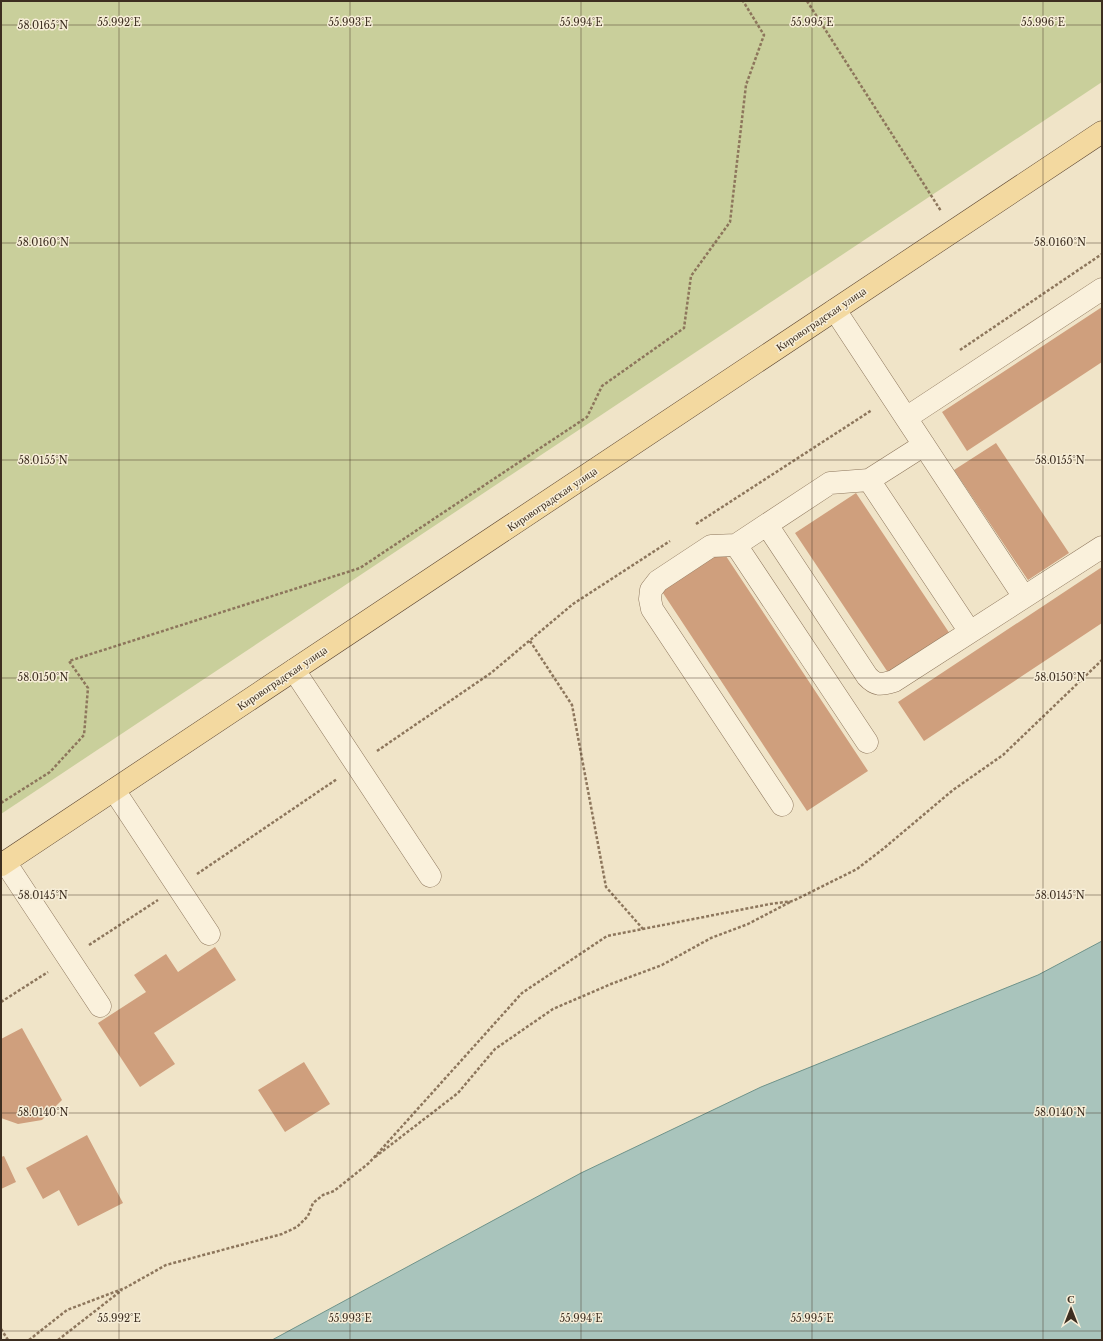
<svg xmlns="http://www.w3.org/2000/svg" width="1103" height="1341" font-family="'Libre Baskerville',serif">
<rect width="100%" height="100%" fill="#f0e4c8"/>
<path fill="#c9cf9b" d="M 1,1 L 1102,1 L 1102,82 L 1,814 Z"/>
<path fill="#a9c4bc" stroke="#6f938a" d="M 1102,941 L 1102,1340 L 272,1340 L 581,1173 L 761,1087 L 1038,975 Z"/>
<path fill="#cf9f7d" d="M 1102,307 L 1102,362 L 967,451 L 942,412 Z
M 996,443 L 1069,553 L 1028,580 L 954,470 Z
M 856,493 L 950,634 L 889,674 L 795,533 Z
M 720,547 L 868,771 L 807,811 L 659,587 Z
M 1102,567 L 1102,623 L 924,741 L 898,702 Z
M 215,947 L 236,980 L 154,1033 L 175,1064 L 140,1087 L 98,1023 L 146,992 L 134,975 L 166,954 L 178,972 Z
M 22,1028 L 62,1100 L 42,1120 L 18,1124 L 1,1118 L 1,1039 Z
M 304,1062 L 330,1104 L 285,1132 L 258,1090 Z
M 87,1135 L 123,1203 L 78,1226 L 59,1190 L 43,1199 L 26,1168 Z
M 4,1156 L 16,1182 L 1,1189 L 1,1157 Z"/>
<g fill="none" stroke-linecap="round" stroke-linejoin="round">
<g stroke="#8d765c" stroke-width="23">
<path id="minor" d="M 835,310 L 1024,597
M 906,418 L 1102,289
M 869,480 L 970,632
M 767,525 L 867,676 C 876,686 881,685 894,681 L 1102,547
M 736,545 L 867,742
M 294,670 L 430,876
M 114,790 L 209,934
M 782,805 L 652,609 L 650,599 L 651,590 L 658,581 L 711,546 L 736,545 L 830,483 L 869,480 L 924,445
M 5,862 L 100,1006"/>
</g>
<g stroke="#5b4430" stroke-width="23">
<path id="major" d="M 1,865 L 1102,132"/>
</g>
<path stroke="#8d765c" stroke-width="2.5" stroke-dasharray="3 2" stroke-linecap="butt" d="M 807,1 L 941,211
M 960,350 L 1102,254
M 696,524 L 872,410
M 530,641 L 572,705 L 606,887 L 643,929
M 377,751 L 491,673 L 573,604 L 670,541
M 1,803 L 50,772 L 84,735 L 88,688 L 69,661 L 360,568 L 587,417 L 602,386 L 684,328 L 691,276 L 730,222 L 746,85 L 764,35 L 743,1
M 197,874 L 337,779
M 89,945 L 158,900
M 1,1002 L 48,972
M 375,1157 L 458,1093 L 495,1049 L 553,1009 L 611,984 L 662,965 L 711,938 L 748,924 L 792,901
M 1,1329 L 8,1340
M 29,1340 L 67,1310 L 125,1288 L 166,1265 L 282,1234 L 297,1227 L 308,1216 L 313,1203 L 323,1195 L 334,1191 L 369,1163 L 522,993 L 607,936 L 770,904 L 793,901 L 857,869 L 883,849 L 953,790 L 1003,755 L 1102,660
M 58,1340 L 122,1290"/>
<use href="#minor" stroke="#faf1dc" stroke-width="22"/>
<use href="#major" stroke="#f3d9a0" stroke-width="22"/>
</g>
<path fill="none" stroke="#3d2e20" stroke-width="1" stroke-opacity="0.45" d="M 119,1 L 119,1340M 350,1 L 350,1340M 581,1 L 581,1340M 812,1 L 812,1340M 1043,1 L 1043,1340M 1,25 L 1102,25M 1,243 L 1102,243M 1,460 L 1102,460M 1,678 L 1102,678M 1,895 L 1102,895M 1,1113 L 1102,1113M 1,1331 L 1102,1331"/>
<g text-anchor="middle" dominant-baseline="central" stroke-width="3" stroke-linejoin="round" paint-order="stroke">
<g font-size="11" fill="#3d2e20" stroke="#f7eed8">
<text transform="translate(821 319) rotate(-34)">Кировоградская улица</text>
<text transform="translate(552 499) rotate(-34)">Кировоградская улица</text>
<text transform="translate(282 678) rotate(-34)">Кировоградская улица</text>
</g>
</g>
<g font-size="10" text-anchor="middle" fill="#3d2e20" stroke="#f7eed8" stroke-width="3" stroke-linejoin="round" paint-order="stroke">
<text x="119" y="26">55.992°E</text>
<text x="350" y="26">55.993°E</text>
<text x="581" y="26">55.994°E</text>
<text x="812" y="26">55.995°E</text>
<text x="1043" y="26">55.996°E</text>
<text x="43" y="29">58.0165°N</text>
<text x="43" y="246">58.0160°N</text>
<text x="1060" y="246">58.0160°N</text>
<text x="43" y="464">58.0155°N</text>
<text x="1060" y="464">58.0155°N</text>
<text x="43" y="681">58.0150°N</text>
<text x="1060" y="681">58.0150°N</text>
<text x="43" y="899">58.0145°N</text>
<text x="1060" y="899">58.0145°N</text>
<text x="43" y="1116">58.0140°N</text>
<text x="1060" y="1116">58.0140°N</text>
<text x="119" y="1322">55.992°E</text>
<text x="350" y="1322">55.993°E</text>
<text x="581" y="1322">55.994°E</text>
<text x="812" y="1322">55.995°E</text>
</g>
<rect width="1103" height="1341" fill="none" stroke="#3d2e20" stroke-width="4"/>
<g transform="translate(1071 1309)" stroke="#f7eed8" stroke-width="3" paint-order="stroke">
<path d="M0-3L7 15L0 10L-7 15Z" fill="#3d2e20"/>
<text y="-6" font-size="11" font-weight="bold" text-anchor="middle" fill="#3d2e20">С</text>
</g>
</svg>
